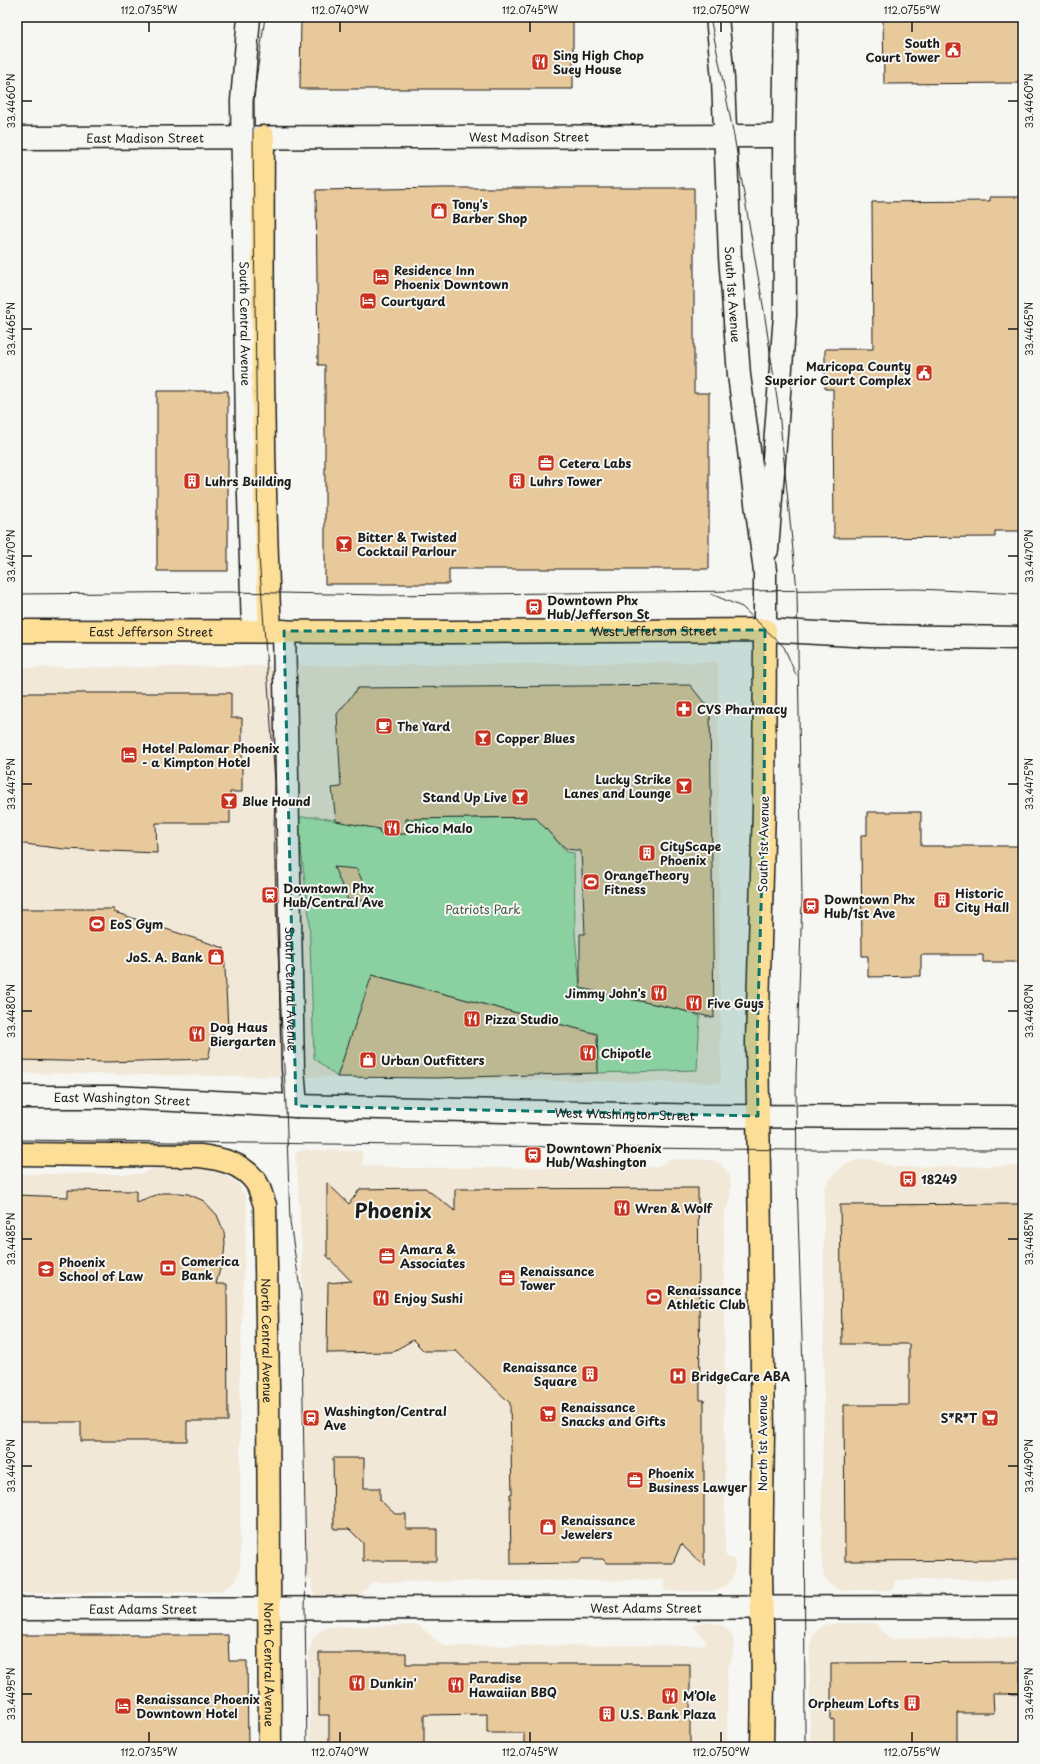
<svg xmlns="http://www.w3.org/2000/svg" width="1040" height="1764" font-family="'Playpen Sans',sans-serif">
<rect width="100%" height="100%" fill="#f6f6f2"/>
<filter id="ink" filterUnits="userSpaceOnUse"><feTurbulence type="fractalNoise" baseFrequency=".025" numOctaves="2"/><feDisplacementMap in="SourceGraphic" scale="8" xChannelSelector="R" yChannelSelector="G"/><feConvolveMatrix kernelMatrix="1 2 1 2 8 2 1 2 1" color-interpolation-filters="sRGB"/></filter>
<g filter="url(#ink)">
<path fill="#f2e8d8" d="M 718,662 L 721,1083 L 17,1073 L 17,668 Z
M 304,1150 L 362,1151 L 363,1165 L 404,1168 L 658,1167 L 670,1159 L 711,1160 L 721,1164 L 729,1175 L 731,1182 L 730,1200 L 724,1215 L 725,1554 L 728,1558 L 735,1559 L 734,1574 L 729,1583 L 723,1588 L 713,1591 L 667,1591 L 664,1589 L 664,1580 L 373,1582 L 358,1596 L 352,1599 L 317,1598 L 312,1590 L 312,1579 L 306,1579 L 302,1255 L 297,1166 L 295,1159 L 297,1152 Z
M 868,1159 L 894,1167 L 1023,1166 L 1023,1580 L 897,1580 L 895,1581 L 894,1587 L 891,1590 L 840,1590 L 829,1584 L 825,1579 L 822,1566 L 822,1481 L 824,1396 L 824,1197 L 825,1186 L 835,1173 L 844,1165 L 857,1160 Z
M 174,1165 L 212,1170 L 226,1176 L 238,1184 L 245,1195 L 247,1206 L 240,1364 L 240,1570 L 236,1580 L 229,1586 L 219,1591 L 208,1592 L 17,1593 L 17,1174 L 141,1174 L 149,1170 Z
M 704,1622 L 720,1624 L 729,1631 L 734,1641 L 732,1657 L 727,1670 L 727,1747 L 310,1747 L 309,1652 L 314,1637 L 320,1631 L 329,1627 L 418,1625 L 444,1646 L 704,1645 L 706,1641 L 694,1627 L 695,1624 Z
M 838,1623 L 874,1623 L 890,1639 L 1023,1637 L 1023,1747 L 810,1747 L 810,1646 L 814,1634 L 819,1629 L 825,1625 Z"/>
<path fill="#abe7ad" stroke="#648264" d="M 297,817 L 318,817 L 379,829 L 380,834 L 406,834 L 406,819 L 546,817 L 546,829 L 567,852 L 574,853 L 575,934 L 580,988 L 677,1009 L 700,1016 L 697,1070 L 598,1073 L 597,1034 L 373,975 L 337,1077 L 314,1058 L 309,915 Z"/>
<path fill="#e8c99b" stroke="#1c1c1c" d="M 301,17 L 573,17 L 573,89 L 300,89 Z
M 883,17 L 1023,17 L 1023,83 L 884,84 Z
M 445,188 L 694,188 L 694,393 L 709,393 L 709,569 L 449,569 L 449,584 L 325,584 L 325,365 L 318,365 L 316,190 Z
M 990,197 L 1023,197 L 1023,531 L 995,531 L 995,537 L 834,538 L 833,389 L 825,389 L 825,349 L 873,349 L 872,202 L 990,201 Z
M 157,391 L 228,391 L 228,571 L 157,571 Z
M 690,685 L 710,710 L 714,1018 L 677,1009 L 580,988 L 580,934 L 585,934 L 581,851 L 567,849 L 558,842 L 535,817 L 406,819 L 406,834 L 380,834 L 379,829 L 336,821 L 332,788 L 341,787 L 337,714 L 358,688 Z
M 17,693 L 231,693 L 231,718 L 242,718 L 242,792 L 230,792 L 230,823 L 156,823 L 157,853 L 64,849 L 17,843 Z
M 867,812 L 921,812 L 921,846 L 1023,846 L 1023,962 L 983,962 L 983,955 L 921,955 L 921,976 L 868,977 L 868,956 L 862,956 L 861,835 L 867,835 Z
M 334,867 L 357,869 L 371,901 L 348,900 Z
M 17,909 L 114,909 L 114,912 L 224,948 L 228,1028 L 215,1027 L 208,1059 L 106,1062 L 17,1060 Z
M 372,975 L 597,1034 L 598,1073 L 437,1078 L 337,1077 Z
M 327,1183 L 349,1204 L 360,1189 L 425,1188 L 455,1211 L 455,1189 L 698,1188 L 700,1400 L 704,1400 L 704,1566 L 681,1544 L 673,1563 L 606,1563 L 603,1559 L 582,1559 L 578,1563 L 511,1564 L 510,1494 L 512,1494 L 510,1403 L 456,1351 L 424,1351 L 413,1340 L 392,1352 L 327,1353 L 328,1283 L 351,1281 L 327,1256 Z
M 68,1190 L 136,1191 L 136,1202 L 162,1193 L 180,1193 L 188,1194 L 204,1201 L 217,1215 L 224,1232 L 225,1243 L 224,1254 L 216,1284 L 227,1284 L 228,1421 L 187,1421 L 187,1441 L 81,1441 L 81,1422 L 17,1422 L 17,1195 L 68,1197 Z
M 1023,1204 L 1023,1560 L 845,1561 L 844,1405 L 909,1405 L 909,1344 L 842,1344 L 840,1205 Z
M 333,1458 L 364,1458 L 364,1488 L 380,1488 L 380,1500 L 395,1514 L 406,1514 L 406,1529 L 437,1529 L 437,1561 L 363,1561 L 363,1543 L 349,1529 L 334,1529 Z
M 17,1635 L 228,1635 L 229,1661 L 247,1661 L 248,1747 L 17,1747 Z
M 319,1653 L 406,1653 L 406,1664 L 690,1664 L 690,1747 L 524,1747 L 524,1733 L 487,1733 L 487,1714 L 424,1715 L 424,1747 L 329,1747 L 329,1715 L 319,1715 Z
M 1020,1662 L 1020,1694 L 993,1694 L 994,1713 L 957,1713 L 957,1747 L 834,1747 L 834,1719 L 831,1720 L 831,1663 Z"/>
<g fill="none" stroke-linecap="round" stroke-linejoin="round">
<g stroke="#1c1c1c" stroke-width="25">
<g id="pedestrian">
<path id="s1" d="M 284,631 L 293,1068 L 296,1106"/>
</g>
</g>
<g stroke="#1c1c1c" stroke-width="25">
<g id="minor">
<path id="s2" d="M 17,138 L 784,136"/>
<path d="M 767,550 L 785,315 L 784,136 L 786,17"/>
<path id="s3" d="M 17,1609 L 1023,1607"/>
</g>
</g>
<g stroke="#1c1c1c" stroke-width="25">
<g id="secondary">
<path id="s4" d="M 249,17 L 242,101 L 247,428 L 253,631"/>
<path id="s5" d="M 717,17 L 723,79 L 730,256 L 739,375 L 765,571 L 765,630 L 870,636 L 1023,638"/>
<path id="s6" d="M 17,1097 L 112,1097 L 296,1106 L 707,1116 L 1023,1117"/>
</g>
</g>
<g stroke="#1c1c1c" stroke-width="25">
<g id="primary">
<path d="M 263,137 C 262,301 262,466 270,631"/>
<path id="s7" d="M 17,631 L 455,632 L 765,630 L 764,808 L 757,1042 L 763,1433 L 761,1573 L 763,1680 L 762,1747"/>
<path id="s8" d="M 17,1154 L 200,1156 C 222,1159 242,1163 256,1182 C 260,1188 262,1198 265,1205 L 268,1387 L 270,1747"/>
</g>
</g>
<use href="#pedestrian" stroke="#f6f6f2" stroke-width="22"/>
<use href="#minor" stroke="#f6f6f2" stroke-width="22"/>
<use href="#secondary" stroke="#f6f6f2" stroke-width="22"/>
<use href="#primary" stroke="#fcde96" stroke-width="22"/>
<path stroke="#1c1c1c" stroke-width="1" d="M 265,17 L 253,101 L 253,137 L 258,542 L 275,782 L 274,832 L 277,933 L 286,1106 L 290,1222 L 301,1295 L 306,1566 L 305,1609 L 307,1747
M 710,17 L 734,136 L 764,311 L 779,412 L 797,590 L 802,901 L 796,1076 L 797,1183 L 804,1400 L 805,1747
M 17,594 L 228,592 L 382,595 L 918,589 L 1023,594
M 711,594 L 742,607 L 784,647 L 796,675
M 17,1140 L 797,1150 L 1023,1150"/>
</g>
</g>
<path fill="#0f766e" fill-opacity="0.2" stroke="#0f766e" stroke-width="3" stroke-dasharray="8 5" stroke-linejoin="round" d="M 765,630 L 764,808 L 757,1042 L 758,1116 L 296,1106 L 284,631 Z"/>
<path fill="none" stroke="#1c1c1c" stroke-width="1.5" d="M 149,22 L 149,32M 340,22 L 340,32M 530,22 L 530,32M 721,22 L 721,32M 912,22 L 912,32M 22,101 L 32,101M 1008,101 L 1018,101M 22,329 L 32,329M 1008,329 L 1018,329M 22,556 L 32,556M 1008,556 L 1018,556M 22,784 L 32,784M 1008,784 L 1018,784M 22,1011 L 32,1011M 1008,1011 L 1018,1011M 22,1239 L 32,1239M 1008,1239 L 1018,1239M 22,1466 L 32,1466M 1008,1466 L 1018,1466M 22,1694 L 32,1694M 1008,1694 L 1018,1694M 149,1732 L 149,1742M 340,1732 L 340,1742M 530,1732 L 530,1742M 721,1732 L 721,1742M 912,1732 L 912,1742"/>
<defs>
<g id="civic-square" transform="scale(0.9)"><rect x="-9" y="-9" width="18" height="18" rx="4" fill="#c8321e" stroke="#f6f6f2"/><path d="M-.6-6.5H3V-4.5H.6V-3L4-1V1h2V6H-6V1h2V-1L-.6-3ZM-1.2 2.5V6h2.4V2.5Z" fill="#fff"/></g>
<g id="restaurant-square" transform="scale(0.9)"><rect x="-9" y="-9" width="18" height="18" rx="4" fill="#c8321e" stroke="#f6f6f2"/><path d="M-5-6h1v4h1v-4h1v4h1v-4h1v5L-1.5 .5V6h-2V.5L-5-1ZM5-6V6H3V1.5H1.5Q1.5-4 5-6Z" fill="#fff"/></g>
<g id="shop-square" transform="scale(0.9)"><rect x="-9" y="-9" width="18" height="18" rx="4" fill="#c8321e" stroke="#f6f6f2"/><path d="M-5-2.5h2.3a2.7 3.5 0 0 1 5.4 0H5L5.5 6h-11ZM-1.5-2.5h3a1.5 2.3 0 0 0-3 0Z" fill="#fff"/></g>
<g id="hotel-square" transform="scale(0.9)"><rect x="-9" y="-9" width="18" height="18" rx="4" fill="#c8321e" stroke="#f6f6f2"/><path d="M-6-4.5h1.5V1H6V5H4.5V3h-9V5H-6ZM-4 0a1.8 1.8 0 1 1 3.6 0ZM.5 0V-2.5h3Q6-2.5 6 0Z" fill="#fff"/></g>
<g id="office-square" transform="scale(0.9)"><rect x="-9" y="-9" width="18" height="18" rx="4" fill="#c8321e" stroke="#f6f6f2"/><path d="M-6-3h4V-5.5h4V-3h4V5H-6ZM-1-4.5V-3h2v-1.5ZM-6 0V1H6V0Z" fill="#fff"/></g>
<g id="building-square" transform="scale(0.9)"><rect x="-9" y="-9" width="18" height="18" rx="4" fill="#c8321e" stroke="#f6f6f2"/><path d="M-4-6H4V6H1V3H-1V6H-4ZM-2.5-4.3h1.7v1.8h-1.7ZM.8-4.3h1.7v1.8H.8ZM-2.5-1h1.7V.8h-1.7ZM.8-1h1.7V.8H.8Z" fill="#fff"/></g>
<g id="bar-square" transform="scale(0.9)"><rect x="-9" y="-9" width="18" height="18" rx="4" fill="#c8321e" stroke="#f6f6f2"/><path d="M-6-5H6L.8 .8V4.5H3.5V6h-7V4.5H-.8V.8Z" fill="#fff"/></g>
<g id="station-square" transform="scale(0.9)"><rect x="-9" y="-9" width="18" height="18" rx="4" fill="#c8321e" stroke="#f6f6f2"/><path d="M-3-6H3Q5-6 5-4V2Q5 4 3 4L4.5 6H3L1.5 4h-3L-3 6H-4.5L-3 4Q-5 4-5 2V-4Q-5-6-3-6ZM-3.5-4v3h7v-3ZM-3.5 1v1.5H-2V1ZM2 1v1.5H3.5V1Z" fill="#fff"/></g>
<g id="pharmacy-square" transform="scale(0.9)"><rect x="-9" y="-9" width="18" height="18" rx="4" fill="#c8321e" stroke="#f6f6f2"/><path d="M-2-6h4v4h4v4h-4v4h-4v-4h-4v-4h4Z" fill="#fff"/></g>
<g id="cafe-square" transform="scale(0.9)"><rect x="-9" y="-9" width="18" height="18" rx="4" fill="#c8321e" stroke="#f6f6f2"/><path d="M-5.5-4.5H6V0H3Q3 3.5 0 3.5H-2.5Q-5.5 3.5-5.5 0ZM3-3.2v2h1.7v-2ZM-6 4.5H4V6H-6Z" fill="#fff"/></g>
<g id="stadium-square" transform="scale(0.9)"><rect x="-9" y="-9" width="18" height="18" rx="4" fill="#c8321e" stroke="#f6f6f2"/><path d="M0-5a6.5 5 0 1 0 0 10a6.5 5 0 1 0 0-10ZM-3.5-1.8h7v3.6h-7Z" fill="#fff"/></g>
<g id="bus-square" transform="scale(0.9)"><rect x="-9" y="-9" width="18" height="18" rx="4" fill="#c8321e" stroke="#f6f6f2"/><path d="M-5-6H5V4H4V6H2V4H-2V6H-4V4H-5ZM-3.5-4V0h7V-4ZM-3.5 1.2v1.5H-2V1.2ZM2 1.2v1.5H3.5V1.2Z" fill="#fff"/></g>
<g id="bank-square" transform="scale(0.9)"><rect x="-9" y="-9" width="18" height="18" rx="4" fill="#c8321e" stroke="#f6f6f2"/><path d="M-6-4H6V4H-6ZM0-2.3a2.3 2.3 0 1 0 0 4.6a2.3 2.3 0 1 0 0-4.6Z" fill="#fff"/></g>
<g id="school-square" transform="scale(0.9)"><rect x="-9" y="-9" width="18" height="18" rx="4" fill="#c8321e" stroke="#f6f6f2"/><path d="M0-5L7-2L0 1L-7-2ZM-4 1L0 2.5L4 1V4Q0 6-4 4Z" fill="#fff"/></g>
<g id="hospital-square" transform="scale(0.9)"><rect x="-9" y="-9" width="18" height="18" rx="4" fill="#c8321e" stroke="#f6f6f2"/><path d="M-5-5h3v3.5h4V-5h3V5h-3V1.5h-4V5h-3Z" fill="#fff"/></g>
<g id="supermarket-square" transform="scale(0.9)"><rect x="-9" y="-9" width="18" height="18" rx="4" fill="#c8321e" stroke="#f6f6f2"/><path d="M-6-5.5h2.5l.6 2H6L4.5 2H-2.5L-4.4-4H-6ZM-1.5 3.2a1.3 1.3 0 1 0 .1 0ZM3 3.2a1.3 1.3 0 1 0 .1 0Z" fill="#fff"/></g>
</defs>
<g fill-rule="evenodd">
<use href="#civic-square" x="953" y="50"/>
<use href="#restaurant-square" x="540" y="62"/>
<use href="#shop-square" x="439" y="211"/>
<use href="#hotel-square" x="381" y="277"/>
<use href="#hotel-square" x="368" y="301"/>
<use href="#civic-square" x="924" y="373"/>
<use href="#office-square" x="546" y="463"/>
<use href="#building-square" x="192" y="481"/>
<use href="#building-square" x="517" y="481"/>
<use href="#bar-square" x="344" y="544"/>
<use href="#station-square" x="534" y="607"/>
<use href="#pharmacy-square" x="684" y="709"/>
<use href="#cafe-square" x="384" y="726"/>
<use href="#bar-square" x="483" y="738"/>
<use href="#hotel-square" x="129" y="755"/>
<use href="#bar-square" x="684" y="786"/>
<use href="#bar-square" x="520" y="797"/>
<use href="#bar-square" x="229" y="801"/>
<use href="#restaurant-square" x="392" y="828"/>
<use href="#building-square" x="647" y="853"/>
<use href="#stadium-square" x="591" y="882"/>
<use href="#station-square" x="270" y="895"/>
<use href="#building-square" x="942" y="900"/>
<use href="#station-square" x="811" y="906"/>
<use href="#stadium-square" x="97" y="924"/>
<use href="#shop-square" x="216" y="957"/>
<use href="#restaurant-square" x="659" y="993"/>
<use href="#restaurant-square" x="694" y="1003"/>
<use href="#restaurant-square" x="472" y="1019"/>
<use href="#restaurant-square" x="197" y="1034"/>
<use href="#restaurant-square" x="588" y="1053"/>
<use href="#shop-square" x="368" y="1060"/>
<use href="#station-square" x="533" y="1155"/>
<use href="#bus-square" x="908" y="1179"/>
<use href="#restaurant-square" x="622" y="1208"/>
<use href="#office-square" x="387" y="1256"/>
<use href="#bank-square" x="168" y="1268"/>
<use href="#school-square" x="46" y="1269"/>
<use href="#office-square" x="507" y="1278"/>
<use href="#stadium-square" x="654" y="1297"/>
<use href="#restaurant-square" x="381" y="1298"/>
<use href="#building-square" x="590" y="1374"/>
<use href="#hospital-square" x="678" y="1376"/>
<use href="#supermarket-square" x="548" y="1414"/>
<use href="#station-square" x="311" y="1418"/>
<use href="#supermarket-square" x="990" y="1418"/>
<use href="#office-square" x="635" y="1480"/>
<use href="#shop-square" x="548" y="1527"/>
<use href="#restaurant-square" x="357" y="1683"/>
<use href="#restaurant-square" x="456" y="1685"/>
<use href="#restaurant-square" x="670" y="1696"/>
<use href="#building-square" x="912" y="1703"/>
<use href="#hotel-square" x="123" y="1706"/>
<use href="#building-square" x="607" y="1714"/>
</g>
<g text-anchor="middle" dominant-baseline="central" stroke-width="4" stroke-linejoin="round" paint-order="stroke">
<g font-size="12" font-weight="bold" fill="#1c1c1c" stroke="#f6f6f2" text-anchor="start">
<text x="940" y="43" text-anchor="end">South<tspan x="940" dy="14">Court Tower</tspan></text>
<text x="553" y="55">Sing High Chop<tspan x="553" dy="14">Suey House</tspan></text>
<text x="452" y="204">Tony's<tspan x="452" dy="14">Barber Shop</tspan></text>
<text x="394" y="270">Residence Inn<tspan x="394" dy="14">Phoenix Downtown</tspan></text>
<text x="381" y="301">Courtyard</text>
<text x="911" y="366" text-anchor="end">Maricopa County<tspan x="911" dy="14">Superior Court Complex</tspan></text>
<text x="559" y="463">Cetera Labs</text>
<text x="205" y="481">Luhrs Building</text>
<text x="530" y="481">Luhrs Tower</text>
<text x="357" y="537">Bitter &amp; Twisted<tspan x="357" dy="14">Cocktail Parlour</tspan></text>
<text x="547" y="600">Downtown Phx<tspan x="547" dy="14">Hub/Jefferson St</tspan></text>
<text x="697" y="709">CVS Pharmacy</text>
<text x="397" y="726">The Yard</text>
<text x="496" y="738">Copper Blues</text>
<text x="142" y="748">Hotel Palomar Phoenix<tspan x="142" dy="14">- a Kimpton Hotel</tspan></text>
<text x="671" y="779" text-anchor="end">Lucky Strike<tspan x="671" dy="14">Lanes and Lounge</tspan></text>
<text x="507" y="797" text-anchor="end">Stand Up Live</text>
<text x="242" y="801">Blue Hound</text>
<text x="405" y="828">Chico Malo</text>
<text x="660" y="846">CityScape<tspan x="660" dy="14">Phoenix</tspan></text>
<text x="604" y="875">OrangeTheory<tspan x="604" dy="14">Fitness</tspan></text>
<text x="283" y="888">Downtown Phx<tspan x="283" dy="14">Hub/Central Ave</tspan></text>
<text x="955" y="893">Historic<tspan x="955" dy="14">City Hall</tspan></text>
<text x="824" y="899">Downtown Phx<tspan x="824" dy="14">Hub/1st Ave</tspan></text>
<text x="110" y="924">EoS Gym</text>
<text x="203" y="957" text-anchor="end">JoS. A. Bank</text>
<text x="646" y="993" text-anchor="end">Jimmy John's</text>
<text x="707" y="1003">Five Guys</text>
<text x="485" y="1019">Pizza Studio</text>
<text x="210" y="1027">Dog Haus<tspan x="210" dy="14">Biergarten</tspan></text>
<text x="601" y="1053">Chipotle</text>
<text x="381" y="1060">Urban Outfitters</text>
<text x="546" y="1148">Downtown Phoenix<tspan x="546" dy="14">Hub/Washington</tspan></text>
<text x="921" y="1179">18249</text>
<text x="635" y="1208">Wren &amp; Wolf</text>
<text x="400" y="1249">Amara &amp;<tspan x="400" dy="14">Associates</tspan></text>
<text x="181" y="1261">Comerica<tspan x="181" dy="14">Bank</tspan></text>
<text x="59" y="1262">Phoenix<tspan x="59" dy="14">School of Law</tspan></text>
<text x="520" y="1271">Renaissance<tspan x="520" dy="14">Tower</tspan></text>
<text x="667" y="1290">Renaissance<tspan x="667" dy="14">Athletic Club</tspan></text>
<text x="394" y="1298">Enjoy Sushi</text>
<text x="577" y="1367" text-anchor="end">Renaissance<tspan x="577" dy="14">Square</tspan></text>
<text x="691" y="1376">BridgeCare ABA</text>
<text x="561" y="1407">Renaissance<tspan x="561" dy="14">Snacks and Gifts</tspan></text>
<text x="324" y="1411">Washington/Central<tspan x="324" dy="14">Ave</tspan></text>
<text x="977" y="1418" text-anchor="end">S*R*T</text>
<text x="648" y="1473">Phoenix<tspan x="648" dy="14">Business Lawyer</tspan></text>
<text x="561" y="1520">Renaissance<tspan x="561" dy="14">Jewelers</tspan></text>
<text x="469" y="1678">Paradise<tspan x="469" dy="14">Hawaiian BBQ</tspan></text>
<text x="370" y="1683">Dunkin'</text>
<text x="683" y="1696">M’Ole</text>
<text x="136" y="1699">Renaissance Phoenix<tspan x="136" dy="14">Downtown Hotel</tspan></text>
<text x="899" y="1703" text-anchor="end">Orpheum Lofts</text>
<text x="620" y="1714">U.S. Bank Plaza</text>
</g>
<g font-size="12" fill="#1c1c1c" stroke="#f6f6f2">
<text stroke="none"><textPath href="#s2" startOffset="512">West Madison Street</textPath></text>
<text stroke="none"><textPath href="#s2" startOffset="128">East Madison Street</textPath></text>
<text stroke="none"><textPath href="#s5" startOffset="278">South 1st Avenue</textPath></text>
<text stroke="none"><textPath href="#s4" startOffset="307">South Central Avenue</textPath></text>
<text stroke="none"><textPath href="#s7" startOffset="134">East Jefferson Street</textPath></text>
<text stroke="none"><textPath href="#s7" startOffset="637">West Jefferson Street</textPath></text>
<text transform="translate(763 844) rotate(-89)">South 1st Avenue</text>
<text stroke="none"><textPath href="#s1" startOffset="358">South Central Avenue</textPath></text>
<text stroke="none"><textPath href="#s6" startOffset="105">East Washington Street</textPath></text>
<text stroke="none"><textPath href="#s6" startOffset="608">West Washington Street</textPath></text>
<text stroke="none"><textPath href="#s8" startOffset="407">North Central Avenue</textPath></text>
<text transform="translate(762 1443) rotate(-90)">North 1st Avenue</text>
<text stroke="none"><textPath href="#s3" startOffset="629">West Adams Street</textPath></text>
<text stroke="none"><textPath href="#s3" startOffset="126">East Adams Street</textPath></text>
<text stroke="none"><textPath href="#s8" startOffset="731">North Central Avenue</textPath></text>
</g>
<g font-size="12" fill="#475948" stroke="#f6f6f2">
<text x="483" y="909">Patriots Park</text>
</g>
<g font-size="20" font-weight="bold" fill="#1c1c1c" stroke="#f6f6f2">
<text x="393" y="1210">Phoenix</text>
</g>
</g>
<rect width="1040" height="1764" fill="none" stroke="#f6f6f2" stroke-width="44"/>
<rect x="22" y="22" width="996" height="1720" fill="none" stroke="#1c1c1c" stroke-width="1.5"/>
<g font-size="10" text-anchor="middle" fill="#1c1c1c">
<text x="149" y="14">112.0735°W</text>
<text x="340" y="14">112.0740°W</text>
<text x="530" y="14">112.0745°W</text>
<text x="721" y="14">112.0750°W</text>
<text x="912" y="14">112.0755°W</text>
<text transform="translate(1029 101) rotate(-90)" y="4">33.4460°N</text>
<text transform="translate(11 101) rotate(-90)" y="4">33.4460°N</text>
<text transform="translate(1029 329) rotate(-90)" y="4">33.4465°N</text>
<text transform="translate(11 329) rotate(-90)" y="4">33.4465°N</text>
<text transform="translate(1029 556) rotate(-90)" y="4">33.4470°N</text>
<text transform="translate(11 556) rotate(-90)" y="4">33.4470°N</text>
<text transform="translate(1029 784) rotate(-90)" y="4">33.4475°N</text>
<text transform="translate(11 784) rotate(-90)" y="4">33.4475°N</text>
<text transform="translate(1029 1011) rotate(-90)" y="4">33.4480°N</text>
<text transform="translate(11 1011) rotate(-90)" y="4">33.4480°N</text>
<text transform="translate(1029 1239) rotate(-90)" y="4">33.4485°N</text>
<text transform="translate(11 1239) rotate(-90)" y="4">33.4485°N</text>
<text transform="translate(1029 1466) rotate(-90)" y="4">33.4490°N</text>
<text transform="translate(11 1466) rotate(-90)" y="4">33.4490°N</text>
<text transform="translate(1029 1694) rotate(-90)" y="4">33.4495°N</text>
<text transform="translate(11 1694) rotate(-90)" y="4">33.4495°N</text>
<text x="149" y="1756">112.0735°W</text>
<text x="340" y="1756">112.0740°W</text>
<text x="530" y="1756">112.0745°W</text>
<text x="721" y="1756">112.0750°W</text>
<text x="912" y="1756">112.0755°W</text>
</g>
</svg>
